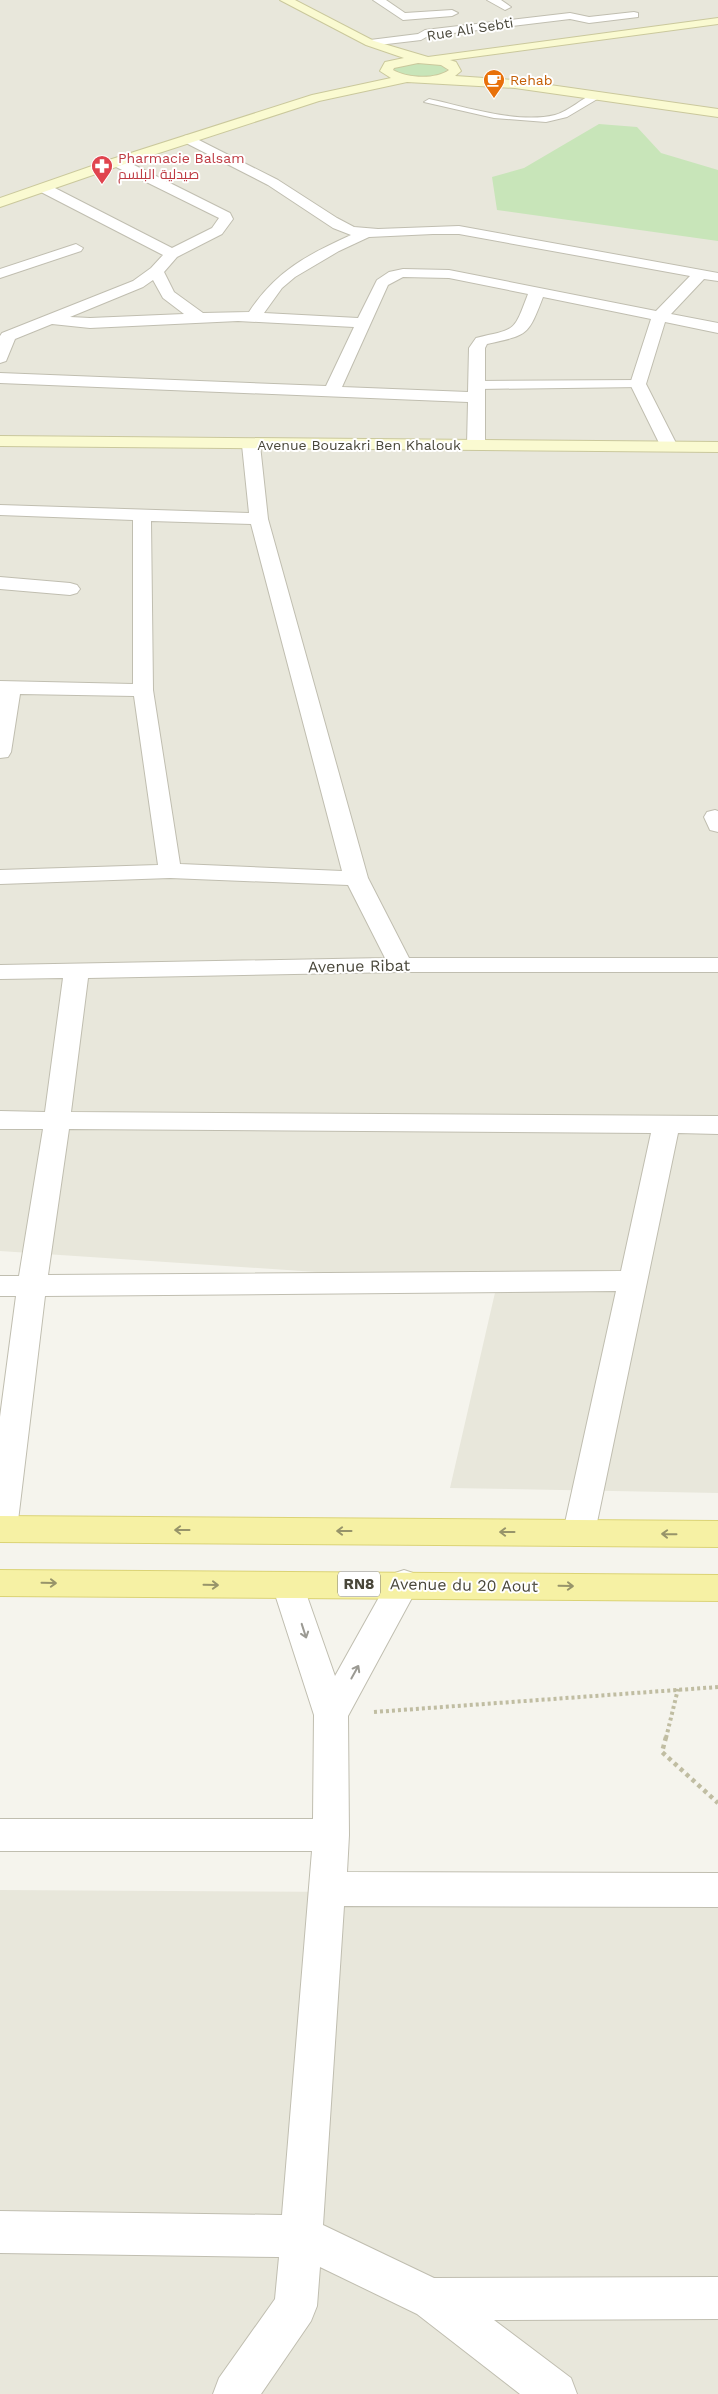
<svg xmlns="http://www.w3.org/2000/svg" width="718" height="2394" font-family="'Work Sans',Cairo,sans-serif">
<rect width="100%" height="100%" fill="#f5f4ed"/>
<path fill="#e8e7db" d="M 0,0 L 718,0 L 718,1493 L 450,1488 L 497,1284 L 0,1251 Z
M 0,1890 L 718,1894 L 718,2394 L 0,2394 Z"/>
<path fill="#c8e5b9" d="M 417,62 C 427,63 441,61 447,70 C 435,81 406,79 394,70 L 395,67 Z
M 599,124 L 637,127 L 661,153 L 718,170 L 718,241 L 497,210 L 492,177 L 524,168 Z"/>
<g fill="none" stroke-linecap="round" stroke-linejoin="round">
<g stroke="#c0beb0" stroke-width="2">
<path id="lane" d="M 596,93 L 601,96 L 599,98 L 567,117 L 546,122 L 494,118 L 424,102 L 429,99 C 466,107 518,124 555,115 C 570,111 581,98 596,93 Z
M 638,380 L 642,381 L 644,384 L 642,387 L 478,389 L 472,385 L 478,381 Z"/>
</g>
<g stroke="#c0beb0" stroke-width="2">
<path id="street" d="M 373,0 L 386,0 L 405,13 L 452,10 L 458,13 L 452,16 L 403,20 Z
M 487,0 L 501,0 L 511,7 L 505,10 Z
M 634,12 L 638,13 L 638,17 L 589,23 L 570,19 L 428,36 L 421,40 L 370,46 L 364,43 L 370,40 L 418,34 L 425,30 L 570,13 L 589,17 Z
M 189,135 L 278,180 L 337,218 L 354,227 L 378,229 L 459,226 L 718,273 L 718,281 L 704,279 L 671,314 L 718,323 L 718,333 L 665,322 L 646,384 L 678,447 L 675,451 L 663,451 L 630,384 L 651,319 L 543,297 C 528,336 528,335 487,344 L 485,348 L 485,445 L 482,449 L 470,449 L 467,445 L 468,402 L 0,383 L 0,373 L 326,386 L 354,327 L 238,321 L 90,328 L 52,324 L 15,339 L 6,361 L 0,363 L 0,336 L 2,333 L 133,281 L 151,268 L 163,255 L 39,191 L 37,188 L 39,185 L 49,185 L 172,248 L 212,228 L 219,218 L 112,165 L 110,162 L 112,159 L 122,159 L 230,213 L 233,219 L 222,234 L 177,257 L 164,272 L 174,292 L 203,313 L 249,312 C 276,271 307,255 351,235 L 333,228 L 268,185 L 184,142 L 183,139 L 184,136 ZM 433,234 L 459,234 L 690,276 L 656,311 L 449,270 L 403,269 L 389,272 L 377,280 L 358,318 L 264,313 L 282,288 L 295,277 L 339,251 L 369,237 ZM 403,277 L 449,278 L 528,294 C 513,334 516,328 476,338 L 469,348 L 468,392 L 342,387 L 388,285 ZM 153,280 L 163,298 L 184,314 L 90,318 L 70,317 L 143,287 Z
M 76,244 L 83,248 L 81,251 L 0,278 L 0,269 Z
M 251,440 L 257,441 L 260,445 L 268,519 L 368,878 L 409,958 L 718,958 L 718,972 L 401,972 L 88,978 L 71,1112 L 718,1116 L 718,1134 L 678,1133 L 595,1532 L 590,1541 L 579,1545 L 568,1541 L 563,1532 L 616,1291 L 45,1296 L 17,1529 L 12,1538 L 0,1541 L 0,1417 L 16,1296 L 0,1296 L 0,1276 L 19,1276 L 43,1129 L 0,1129 L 0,1111 L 45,1112 L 63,978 L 0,979 L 0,965 L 385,958 L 348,885 L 170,878 L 0,884 L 0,870 L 158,865 L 134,696 L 20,694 L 11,752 L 8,757 L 0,758 L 0,681 L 133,684 L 133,520 L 0,515 L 0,505 L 249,513 L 242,445 L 245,441 ZM 151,521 L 251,524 L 342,871 L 180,864 L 153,690 ZM 69,1129 L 651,1133 L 621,1271 L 48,1275 Z
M 0,577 L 70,583 L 77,585 L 80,589 L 77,593 L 70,595 L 0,589 Z
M 715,810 L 718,811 L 718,832 L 710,830 L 704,817 L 707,812 Z
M 404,1570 L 416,1574 L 420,1583 L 348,1716 L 349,1835 L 347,1872 L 718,1873 L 718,1907 L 344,1906 L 323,2225 L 434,2278 L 718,2277 L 718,2319 L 494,2320 L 571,2378 L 577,2394 L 520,2394 L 417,2314 L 320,2267 L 317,2306 L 311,2321 L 261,2394 L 213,2394 L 219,2378 L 275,2299 L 279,2257 L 0,2253 L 0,2211 L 282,2215 L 312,1851 L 0,1851 L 0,1819 L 313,1819 L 314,1715 L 272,1585 L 276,1576 L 288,1572 L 300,1576 L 335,1676 L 392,1574 Z"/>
</g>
<g stroke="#cac89c" stroke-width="2">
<path id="secondary" d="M 280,0 L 295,0 L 374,41 L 428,57 L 718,18 L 718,24 L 450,60 L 456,62 L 461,71 L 455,76 L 515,80 L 718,109 L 718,117 L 515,88 L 407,82 L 319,101 L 122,165 L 0,207 L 0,198 L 112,159 L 312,95 L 391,78 L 380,71 L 385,62 L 404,58 L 366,45 ZM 418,63 L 441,65 L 449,70 C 435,80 407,78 393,70 L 394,68 Z
M 0,436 L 718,442 L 718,452 L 0,446 Z"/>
</g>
<g stroke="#dbd375" stroke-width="2">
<path id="primary" d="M 0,1516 L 718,1521 L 718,1547 L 0,1542 Z
M 0,1570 L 718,1575 L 718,1601 L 0,1596 Z"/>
</g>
<path stroke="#c0bda2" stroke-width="4" stroke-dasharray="3 3" stroke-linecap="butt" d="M 374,1712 L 718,1687
M 666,1738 L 678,1689"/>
<path stroke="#c0bda2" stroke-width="4.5" stroke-dasharray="4 4" stroke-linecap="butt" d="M 666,1737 L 662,1752 L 718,1803"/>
<use href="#lane" fill="#fff" fill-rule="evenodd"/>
<use href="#street" fill="#fff" fill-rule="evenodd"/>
<use href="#secondary" fill="#fafad1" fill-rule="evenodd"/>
<use href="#primary" fill="#f6f1a4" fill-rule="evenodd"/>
</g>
<defs><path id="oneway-shaft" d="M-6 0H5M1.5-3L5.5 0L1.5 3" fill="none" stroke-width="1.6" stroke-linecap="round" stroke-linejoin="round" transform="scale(1.25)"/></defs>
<g stroke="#97946a">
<use href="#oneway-shaft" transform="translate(182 1530) rotate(-180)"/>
<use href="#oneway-shaft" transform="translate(344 1531) rotate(-180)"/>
<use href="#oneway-shaft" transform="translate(507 1532) rotate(-180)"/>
<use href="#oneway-shaft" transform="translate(669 1534) rotate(-179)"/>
<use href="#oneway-shaft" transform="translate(49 1583) rotate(1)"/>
<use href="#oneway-shaft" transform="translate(211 1585) rotate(1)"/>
<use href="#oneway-shaft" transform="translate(566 1586) rotate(1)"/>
</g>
<g stroke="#9b9a93">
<use href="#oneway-shaft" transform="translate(304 1631) rotate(72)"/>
<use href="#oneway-shaft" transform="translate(355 1672) rotate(-61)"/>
</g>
<defs>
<g id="cafe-pin" transform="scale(1.125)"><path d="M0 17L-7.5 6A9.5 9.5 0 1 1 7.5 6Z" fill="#e8710a" stroke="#fff"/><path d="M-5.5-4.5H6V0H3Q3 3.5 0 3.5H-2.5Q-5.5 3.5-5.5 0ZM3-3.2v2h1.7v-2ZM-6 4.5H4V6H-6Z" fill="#fff"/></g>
<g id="pharmacy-pin" transform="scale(1.125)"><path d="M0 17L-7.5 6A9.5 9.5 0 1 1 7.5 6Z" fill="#e0444e" stroke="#fff"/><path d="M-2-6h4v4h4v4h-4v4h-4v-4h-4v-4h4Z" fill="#fff"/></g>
</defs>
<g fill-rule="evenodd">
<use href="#cafe-pin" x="494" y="80"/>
<use href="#pharmacy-pin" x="102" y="166"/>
</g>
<g text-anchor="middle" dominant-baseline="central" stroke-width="4" stroke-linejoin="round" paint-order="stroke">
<g font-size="14" fill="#49473a" stroke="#fff">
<text transform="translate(470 29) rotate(-9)">Rue Ali Sebti</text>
<text x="359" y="445">Avenue Bouzakri Ben Khalouk</text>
</g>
<g font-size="14" fill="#c56008" stroke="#fff" text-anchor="start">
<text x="510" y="80">Rehab</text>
</g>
<g font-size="14" fill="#be3a42" stroke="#fff" text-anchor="start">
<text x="118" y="158">Pharmacie Balsam<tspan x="118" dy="16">صيدلية البلسم</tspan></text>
</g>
<rect fill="#fff" stroke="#807e75" stroke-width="1" x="338" y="1571.5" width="42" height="25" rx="4"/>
<g font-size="15" font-weight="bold" fill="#49473a">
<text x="359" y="1584">RN8</text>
</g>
<g font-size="16" fill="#49473a" stroke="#fff">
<text transform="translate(359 966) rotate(-1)">Avenue Ribat</text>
<text transform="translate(464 1585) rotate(1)">Avenue du 20 Aout</text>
</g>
</g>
</svg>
